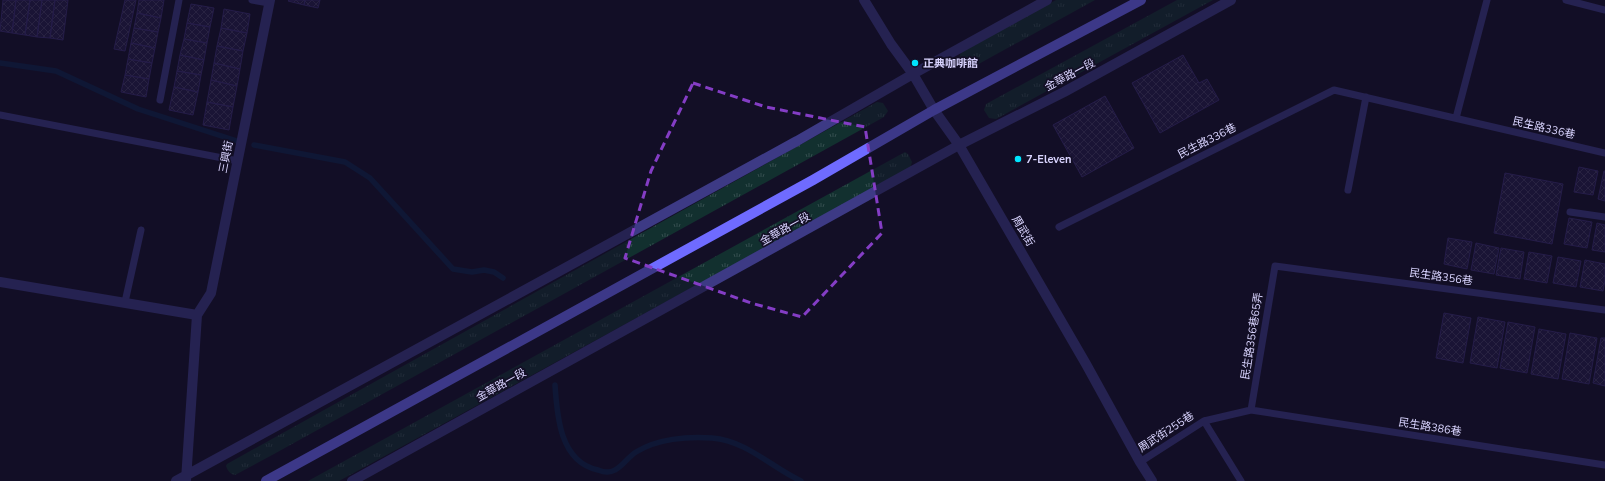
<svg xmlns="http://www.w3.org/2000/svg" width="1605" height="481" font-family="'Nunito Sans','Noto Sans TC',sans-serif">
<defs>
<pattern id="grass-tufts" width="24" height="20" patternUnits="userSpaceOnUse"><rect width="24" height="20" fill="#12302f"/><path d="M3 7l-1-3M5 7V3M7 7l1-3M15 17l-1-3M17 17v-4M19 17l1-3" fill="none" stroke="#344d4e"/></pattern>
<pattern id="building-cross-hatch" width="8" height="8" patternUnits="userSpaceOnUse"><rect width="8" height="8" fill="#241b47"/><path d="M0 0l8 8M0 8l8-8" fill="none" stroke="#433b63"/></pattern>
</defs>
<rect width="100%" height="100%" fill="#130f26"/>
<path fill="url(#grass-tufts)" d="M 1056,0 L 1095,0 L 975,66 L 970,68 L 965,66 L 959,58 L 961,52 Z
M 1177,0 L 1213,0 L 996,119 L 989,118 L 984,110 L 986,104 Z
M 877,102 L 883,103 L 888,111 L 884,117 L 274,454 L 235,475 C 230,474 228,471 226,466 L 227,464 Z
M 905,152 L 908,154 L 912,162 L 910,168 L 339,481 L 308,481 Z"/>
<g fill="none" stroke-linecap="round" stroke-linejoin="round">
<path stroke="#0c2248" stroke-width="5.5" d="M 0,63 L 56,71 L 138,109 L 237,141
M 254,145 L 345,162 L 370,178 L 453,269 L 472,272 L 484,270 L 494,272 L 503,278
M 555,385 C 557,416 560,462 598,470 C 603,472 610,473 615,470 C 623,466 628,457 636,452 C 657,439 687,436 712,438 C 747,441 771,467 801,481"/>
</g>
<path fill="url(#building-cross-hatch)" stroke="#3b2d73" d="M 3,0 L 16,0 L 12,33 L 0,31 Z
M 16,0 L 30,0 L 25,35 L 12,33 Z
M 30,0 L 42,0 L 37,37 L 25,35 Z
M 42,0 L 55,0 L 50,38 L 37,37 Z
M 55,0 L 68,0 L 63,40 L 50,38 Z
M 125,0 L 136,0 L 125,51 L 114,49 Z
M 139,0 L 164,0 L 161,18 L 137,13 Z
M 289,0 L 305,0 L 304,5 L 288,1 Z
M 305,0 L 320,0 L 318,8 L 304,5 Z
M 191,4 L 214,8 L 210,27 L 187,23 Z
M 224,9 L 250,14 L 247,33 L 221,28 Z
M 137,13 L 161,18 L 158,32 L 134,28 Z
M 187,23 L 210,27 L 207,43 L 184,39 Z
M 134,28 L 158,32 L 155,48 L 131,43 Z
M 221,28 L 247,33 L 243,51 L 217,46 Z
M 184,39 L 207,43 L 204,60 L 180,55 Z
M 131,43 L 155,48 L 152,63 L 128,59 Z
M 217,46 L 243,51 L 240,69 L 214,63 Z
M 180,55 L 204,60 L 201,75 L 177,71 Z
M 1183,55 L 1199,83 L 1207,79 L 1219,100 L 1160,133 L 1132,83 Z
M 128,59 L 152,63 L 149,79 L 125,75 Z
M 214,63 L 240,69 L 237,86 L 211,80 Z
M 177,71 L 201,75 L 198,92 L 174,87 Z
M 125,75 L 149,79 L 146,97 L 121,92 Z
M 211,80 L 237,86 L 233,107 L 207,102 Z
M 174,87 L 198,92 L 193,115 L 169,110 Z
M 1105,96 L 1134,148 L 1082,177 L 1053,125 Z
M 207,102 L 233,107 L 229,130 L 203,125 Z
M 1579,167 L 1598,171 L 1593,195 L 1574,192 Z
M 1604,171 L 1605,171 L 1605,201 L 1598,199 Z
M 1505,173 L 1563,184 L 1552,244 L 1494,233 Z
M 1569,218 L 1592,222 L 1587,248 L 1564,244 Z
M 1597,223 L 1605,225 L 1605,252 L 1592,250 Z
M 1448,238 L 1472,242 L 1467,269 L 1444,264 Z
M 1476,243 L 1499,248 L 1494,274 L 1471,270 Z
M 1501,248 L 1524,252 L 1520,279 L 1496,275 Z
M 1529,252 L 1552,256 L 1547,283 L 1524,279 Z
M 1558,257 L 1581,261 L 1576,287 L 1553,283 Z
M 1585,260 L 1605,264 L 1605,280 L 1603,291 L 1580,287 Z
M 1444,313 L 1471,318 L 1463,363 L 1436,358 Z
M 1478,317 L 1505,322 L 1497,368 L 1470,363 Z
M 1508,322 L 1535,327 L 1527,373 L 1500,368 Z
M 1539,329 L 1566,334 L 1558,379 L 1531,374 Z
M 1570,333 L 1597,338 L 1589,384 L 1562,379 Z
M 1601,338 L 1605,338 L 1605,386 L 1593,383 Z"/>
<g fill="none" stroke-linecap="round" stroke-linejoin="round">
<path stroke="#3d3a85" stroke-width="7" d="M 252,0 L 269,3
M 1566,0 L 1605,10
M 160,100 L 179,0
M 0,115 L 238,161
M 1456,118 L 1487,0
M 1348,190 L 1366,97
M 1570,212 L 1605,217
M 1059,227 L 1334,90 L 1605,153
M 125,302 L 141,230
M 1251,410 L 1275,266 L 1605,310
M 1204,421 L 1241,481
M 1140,462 L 1204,421 L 1251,410 L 1605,465"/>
<path stroke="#3d3a85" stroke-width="10" d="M 864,0 L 891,44 L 913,74 L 934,110 L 959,145 L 1086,364 L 1140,462 L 1152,481
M 0,282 L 197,315
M 186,480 L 197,315 L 211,293 L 270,0
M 176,481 L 797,141 L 913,74 L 1047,0
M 352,481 L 959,145 L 1064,92 L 1231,0"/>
<path stroke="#6f6bff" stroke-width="10" d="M 266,481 L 813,180 L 934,110 L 1141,0"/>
</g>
<path d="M0 0H1605V481H0ZM 693,83 L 766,107 L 865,127 L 882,233 L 802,317 L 751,303 L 625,258 L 651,171 Z" fill="#130f26" fill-opacity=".55" fill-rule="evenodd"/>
<path fill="none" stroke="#843dc5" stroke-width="3" stroke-dasharray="8 5" stroke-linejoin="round" d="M 693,83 L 766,107 L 865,127 L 882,233 L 802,317 L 751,303 L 625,258 L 651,171 Z"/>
<g fill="#00e5ff" stroke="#130f26" stroke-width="1.5">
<circle cx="915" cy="63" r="4"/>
<circle cx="1018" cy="159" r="4"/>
</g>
<g text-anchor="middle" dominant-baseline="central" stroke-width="3.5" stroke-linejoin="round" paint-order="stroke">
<g font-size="11" font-weight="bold" fill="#d9d4ff" stroke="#130f26" text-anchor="start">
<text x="923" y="63">正典咖啡館</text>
<text x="1026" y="159">7-Eleven</text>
</g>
<g font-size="11" fill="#d9d4ff" stroke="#130f26">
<text transform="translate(1070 75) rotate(-28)">金華路一段</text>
<text transform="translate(1544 128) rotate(13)">民生路336巷</text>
<text transform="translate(1207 141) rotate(-27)">民生路336巷</text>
<text transform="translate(226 157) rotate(-79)">三興街</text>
<text transform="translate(785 229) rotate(-29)">金華路一段</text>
<text transform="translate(1023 231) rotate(60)">周武街</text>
<text transform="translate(1441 277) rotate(8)">民生路356巷</text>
<text transform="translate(1252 336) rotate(-81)">民生路356巷65弄</text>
<text transform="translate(501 385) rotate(-29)">金華路一段</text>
<text transform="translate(1430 427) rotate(9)">民生路386巷</text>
<text transform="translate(1166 432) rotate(-33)">周武街255巷</text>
</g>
</g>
</svg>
